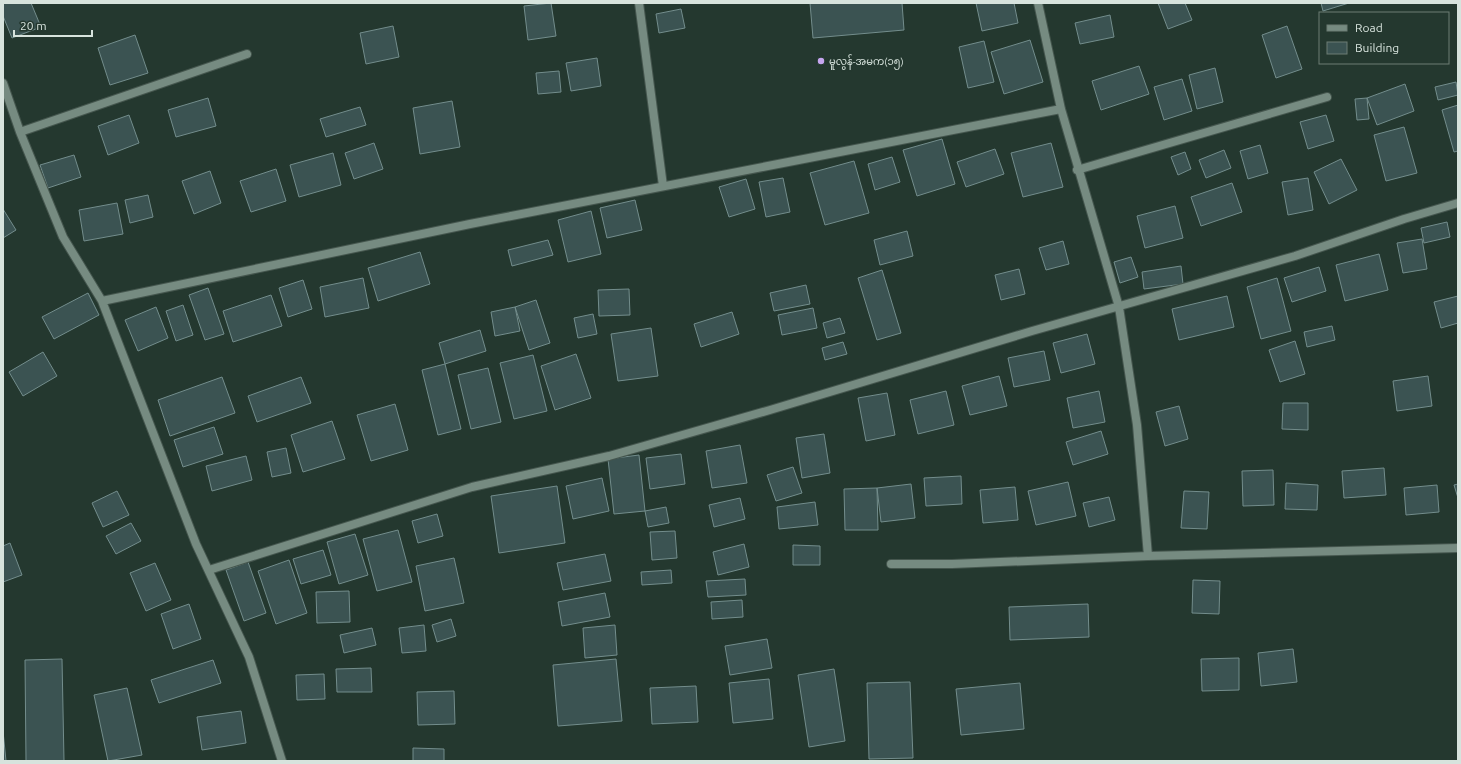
<svg xmlns="http://www.w3.org/2000/svg" width="1461" height="764" font-family="Ubuntu,'Noto Sans Myanmar',sans-serif">
<rect width="100%" height="100%" fill="#24382f"/>
<path fill="#3b5352" stroke="#738d8c" d="M 3,3 L 31,3 L 41,27 L 12,38 L 3,16 Z
M 551,3 L 556,36 L 528,40 L 524,6 Z
M 810,3 L 902,3 L 904,30 L 813,38 Z
M 976,3 L 1014,3 L 1018,23 L 982,31 Z
M 1158,3 L 1185,3 L 1192,20 L 1168,29 Z
M 1321,3 L 1349,3 L 1323,11 Z
M 681,9 L 685,28 L 659,33 L 656,14 Z
M 1110,15 L 1114,37 L 1080,44 L 1075,23 Z
M 393,26 L 399,57 L 366,64 L 360,33 Z
M 1287,26 L 1302,69 L 1276,78 L 1262,35 Z
M 135,35 L 148,73 L 110,85 L 98,48 Z
M 1030,40 L 1043,82 L 1004,94 L 991,52 Z
M 984,41 L 994,82 L 968,88 L 959,47 Z
M 597,58 L 601,86 L 571,91 L 566,63 Z
M 1139,66 L 1149,94 L 1101,110 L 1092,81 Z
M 1215,68 L 1223,102 L 1197,109 L 1189,75 Z
M 559,71 L 561,92 L 538,94 L 536,73 Z
M 1182,79 L 1192,111 L 1164,120 L 1154,87 Z
M 1456,82 L 1458,95 L 1438,100 L 1435,87 Z
M 1405,84 L 1414,111 L 1377,125 L 1367,98 Z
M 208,98 L 216,126 L 176,137 L 168,110 Z
M 1367,98 L 1369,119 L 1357,120 L 1355,99 Z
M 452,101 L 460,147 L 420,154 L 413,108 Z
M 1458,105 L 1458,151 L 1454,152 L 1442,110 Z
M 360,107 L 366,125 L 326,137 L 320,119 Z
M 129,115 L 139,143 L 108,155 L 98,126 Z
M 1326,115 L 1334,141 L 1308,149 L 1300,122 Z
M 1404,127 L 1417,173 L 1386,181 L 1374,135 Z
M 942,139 L 955,184 L 917,196 L 903,150 Z
M 374,143 L 383,169 L 354,179 L 345,153 Z
M 1051,143 L 1063,187 L 1023,197 L 1011,153 Z
M 1260,145 L 1268,173 L 1248,179 L 1240,151 Z
M 995,149 L 1004,174 L 966,187 L 957,162 Z
M 1224,150 L 1231,168 L 1206,178 L 1199,160 Z
M 1185,152 L 1191,169 L 1178,175 L 1171,157 Z
M 333,153 L 341,185 L 299,197 L 290,165 Z
M 74,155 L 81,177 L 48,188 L 40,165 Z
M 892,157 L 900,182 L 875,190 L 868,164 Z
M 1341,159 L 1357,190 L 1329,204 L 1314,172 Z
M 854,161 L 869,213 L 825,225 L 810,173 Z
M 276,169 L 286,201 L 251,212 L 240,181 Z
M 210,171 L 221,203 L 194,214 L 182,181 Z
M 783,178 L 790,212 L 766,217 L 759,182 Z
M 1308,178 L 1313,210 L 1288,215 L 1282,182 Z
M 746,179 L 755,209 L 729,217 L 719,187 Z
M 1232,183 L 1242,212 L 1201,226 L 1191,197 Z
M 148,195 L 153,217 L 130,223 L 125,200 Z
M 635,200 L 642,230 L 607,238 L 600,208 Z
M 117,203 L 123,234 L 84,241 L 79,210 Z
M 1175,206 L 1183,238 L 1145,248 L 1137,216 Z
M 3,209 L 16,230 L 3,238 Z
M 591,211 L 601,254 L 568,262 L 558,220 Z
M 1447,222 L 1450,237 L 1424,243 L 1421,228 Z
M 907,231 L 913,256 L 880,265 L 874,240 Z
M 1422,239 L 1427,269 L 1403,273 L 1397,243 Z
M 548,240 L 553,255 L 512,266 L 508,250 Z
M 1063,241 L 1069,264 L 1046,270 L 1039,248 Z
M 420,252 L 430,284 L 378,301 L 368,268 Z
M 1379,254 L 1388,290 L 1345,301 L 1336,265 Z
M 1131,257 L 1138,277 L 1120,283 L 1114,262 Z
M 1181,266 L 1183,284 L 1144,289 L 1142,272 Z
M 1319,267 L 1326,291 L 1292,302 L 1284,278 Z
M 1019,269 L 1025,294 L 1001,300 L 995,275 Z
M 882,270 L 901,333 L 877,340 L 858,278 Z
M 363,278 L 369,308 L 325,317 L 320,287 Z
M 1277,278 L 1291,331 L 1261,339 L 1247,287 Z
M 303,280 L 312,309 L 288,317 L 279,288 Z
M 806,285 L 810,304 L 774,311 L 770,293 Z
M 208,288 L 224,334 L 205,340 L 189,295 Z
M 629,289 L 630,315 L 599,316 L 598,290 Z
M 88,293 L 99,315 L 54,339 L 42,317 Z
M 271,295 L 282,326 L 233,342 L 223,311 Z
M 1227,296 L 1234,327 L 1179,340 L 1172,309 Z
M 1458,296 L 1458,323 L 1441,328 L 1434,302 Z
M 536,300 L 550,343 L 529,350 L 515,307 Z
M 183,305 L 193,335 L 176,341 L 166,311 Z
M 156,307 L 168,338 L 138,351 L 125,320 Z
M 515,307 L 520,331 L 495,336 L 491,312 Z
M 813,308 L 817,328 L 782,335 L 778,315 Z
M 732,312 L 739,334 L 701,347 L 694,324 Z
M 593,314 L 597,334 L 578,338 L 574,318 Z
M 840,318 L 845,333 L 827,338 L 823,323 Z
M 1332,326 L 1335,340 L 1307,347 L 1304,332 Z
M 651,328 L 658,376 L 618,381 L 611,334 Z
M 480,330 L 486,351 L 445,364 L 439,343 Z
M 1087,334 L 1095,364 L 1061,373 L 1053,343 Z
M 1295,341 L 1305,374 L 1280,382 L 1269,350 Z
M 843,342 L 847,354 L 825,360 L 822,348 Z
M 1044,351 L 1050,380 L 1014,387 L 1008,358 Z
M 43,352 L 57,376 L 23,396 L 9,372 Z
M 576,354 L 591,398 L 555,410 L 541,366 Z
M 533,355 L 547,411 L 514,419 L 500,363 Z
M 445,364 L 461,429 L 438,435 L 422,370 Z
M 488,368 L 501,422 L 471,429 L 458,375 Z
M 999,376 L 1007,406 L 970,415 L 962,386 Z
M 1428,376 L 1432,406 L 1397,411 L 1393,381 Z
M 222,377 L 235,413 L 170,436 L 158,400 Z
M 301,377 L 311,403 L 257,422 L 248,396 Z
M 946,391 L 954,425 L 918,434 L 910,400 Z
M 1099,391 L 1105,422 L 1073,428 L 1067,398 Z
M 887,393 L 895,435 L 866,441 L 858,398 Z
M 1283,403 L 1308,403 L 1308,430 L 1282,429 Z
M 395,404 L 408,450 L 371,461 L 357,415 Z
M 1179,406 L 1188,439 L 1165,446 L 1156,412 Z
M 332,421 L 345,459 L 303,472 L 291,435 Z
M 214,427 L 223,454 L 183,467 L 174,440 Z
M 1101,431 L 1108,454 L 1073,465 L 1066,442 Z
M 824,434 L 830,473 L 802,478 L 796,438 Z
M 740,445 L 747,483 L 712,488 L 706,451 Z
M 286,448 L 291,473 L 272,477 L 267,452 Z
M 681,454 L 685,484 L 650,489 L 646,458 Z
M 639,455 L 645,511 L 614,514 L 608,459 Z
M 246,456 L 252,480 L 212,491 L 206,466 Z
M 793,467 L 802,493 L 776,501 L 767,475 Z
M 1384,468 L 1386,495 L 1344,498 L 1342,471 Z
M 1273,470 L 1274,505 L 1243,506 L 1242,471 Z
M 961,476 L 962,504 L 926,506 L 924,478 Z
M 602,478 L 609,511 L 573,519 L 566,486 Z
M 1068,482 L 1076,516 L 1036,525 L 1028,491 Z
M 1286,483 L 1318,485 L 1317,510 L 1285,509 Z
M 911,484 L 915,518 L 881,522 L 877,488 Z
M 1458,484 L 1458,498 L 1454,485 Z
M 1437,485 L 1439,512 L 1406,515 L 1404,488 Z
M 557,486 L 565,543 L 499,553 L 491,496 Z
M 1015,487 L 1018,520 L 983,523 L 980,490 Z
M 877,488 L 878,530 L 845,530 L 844,489 Z
M 117,491 L 129,515 L 103,527 L 92,503 Z
M 1184,491 L 1209,492 L 1207,529 L 1181,528 Z
M 1109,497 L 1115,520 L 1089,527 L 1083,503 Z
M 740,498 L 745,519 L 714,527 L 709,505 Z
M 815,502 L 818,525 L 779,529 L 777,507 Z
M 666,507 L 669,523 L 648,527 L 645,511 Z
M 437,514 L 443,536 L 418,543 L 412,521 Z
M 131,523 L 141,541 L 116,554 L 106,536 Z
M 398,530 L 412,582 L 377,591 L 363,539 Z
M 675,531 L 677,558 L 652,560 L 650,532 Z
M 355,534 L 368,575 L 339,584 L 327,542 Z
M 10,543 L 22,575 L 3,582 L 3,546 Z
M 744,544 L 749,567 L 718,575 L 713,552 Z
M 793,545 L 820,546 L 820,565 L 793,565 Z
M 323,550 L 331,575 L 301,584 L 293,559 Z
M 605,554 L 611,581 L 563,590 L 557,563 Z
M 454,558 L 464,603 L 425,611 L 416,566 Z
M 289,560 L 307,613 L 276,624 L 258,571 Z
M 248,562 L 266,613 L 244,621 L 226,570 Z
M 155,563 L 171,600 L 146,611 L 130,573 Z
M 671,570 L 672,583 L 642,585 L 641,572 Z
M 745,579 L 746,595 L 708,597 L 706,581 Z
M 1193,580 L 1220,581 L 1219,614 L 1192,613 Z
M 349,591 L 350,622 L 317,623 L 316,592 Z
M 605,593 L 610,617 L 562,626 L 558,602 Z
M 742,600 L 743,617 L 712,619 L 711,602 Z
M 189,604 L 201,639 L 173,649 L 161,614 Z
M 1088,604 L 1089,637 L 1010,640 L 1009,607 Z
M 451,619 L 456,636 L 437,642 L 432,625 Z
M 424,625 L 426,651 L 402,653 L 399,628 Z
M 615,625 L 617,655 L 585,658 L 583,628 Z
M 372,628 L 376,645 L 344,653 L 340,635 Z
M 767,639 L 772,668 L 730,675 L 725,646 Z
M 1293,649 L 1297,682 L 1261,686 L 1258,653 Z
M 1239,658 L 1239,690 L 1202,691 L 1201,659 Z
M 62,659 L 64,761 L 26,761 L 25,660 Z
M 616,659 L 622,721 L 558,726 L 553,665 Z
M 213,660 L 221,683 L 159,703 L 151,680 Z
M 371,668 L 372,692 L 337,692 L 336,669 Z
M 834,669 L 845,741 L 809,747 L 798,675 Z
M 324,674 L 325,699 L 297,700 L 296,675 Z
M 769,679 L 773,719 L 733,723 L 729,683 Z
M 910,682 L 913,758 L 869,759 L 867,683 Z
M 1020,683 L 1024,729 L 961,735 L 956,689 Z
M 696,686 L 698,722 L 652,724 L 650,688 Z
M 127,688 L 142,755 L 108,761 L 94,695 Z
M 454,691 L 455,724 L 418,725 L 417,692 Z
M 241,711 L 246,743 L 202,750 L 197,717 Z
M 3,731 L 6,761 L 3,761 Z
M 413,748 L 444,749 L 444,761 L 413,761 Z"/>
<g fill="none" stroke-linecap="round" stroke-linejoin="round">
<g stroke="#45564e" stroke-width="10">
<path id="street" d="M 639,3 L 663,186
M 1038,3 L 1061,109 L 1119,307 L 1137,425 L 1148,556
M 3,83 L 20,132 L 63,237 L 102,301 L 196,544 L 249,657 L 282,761
M 20,132 L 247,54
M 1077,170 L 1327,97
M 102,301 L 470,224 L 1061,109
M 891,564 L 952,564 L 1148,556 L 1458,548
M 209,570 L 472,487 L 609,456 L 770,410 L 1032,331 L 1295,256 L 1404,219 L 1458,203"/>
</g>
<use href="#street" stroke="#768b81" stroke-width="8"/>
</g>
<circle fill="#c6a6f0" stroke="#24382f" stroke-width="1.5" cx="821" cy="61" r="4"/>
<g text-anchor="middle" dominant-baseline="central" stroke-width="3.5" stroke-linejoin="round" paint-order="stroke">
<g font-size="10" fill="#d7e3dd" stroke="#24382f" text-anchor="start">
<text x="829" y="61">မူလွန်-အမက(၁၅)</text>
</g>
</g>
<rect width="1461" height="764" fill="none" stroke="#d7e3dd" stroke-width="8"/>
<rect x="1319" y="12" width="130" height="52" fill="#24382f" stroke="#6c7c75"/>
<rect x="1327" y="25" width="20" height="6" fill="#768b81" stroke="#6c7c75"/>
<text x="1355" y="32" font-size="12" fill="#d7e3dd">Road</text>
<rect x="1327" y="42" width="20" height="12" fill="#3b5352" stroke="#6c7c75"/>
<text x="1355" y="52" font-size="12" fill="#d7e3dd">Building</text>
<path d="M14 30v6h78v-6" fill="none" stroke="#d7e3dd" stroke-width="2"/>
<text x="20" y="30" font-size="12" fill="#d7e3dd" stroke="#24382f" stroke-width="3" paint-order="stroke">20 m</text>
</svg>
